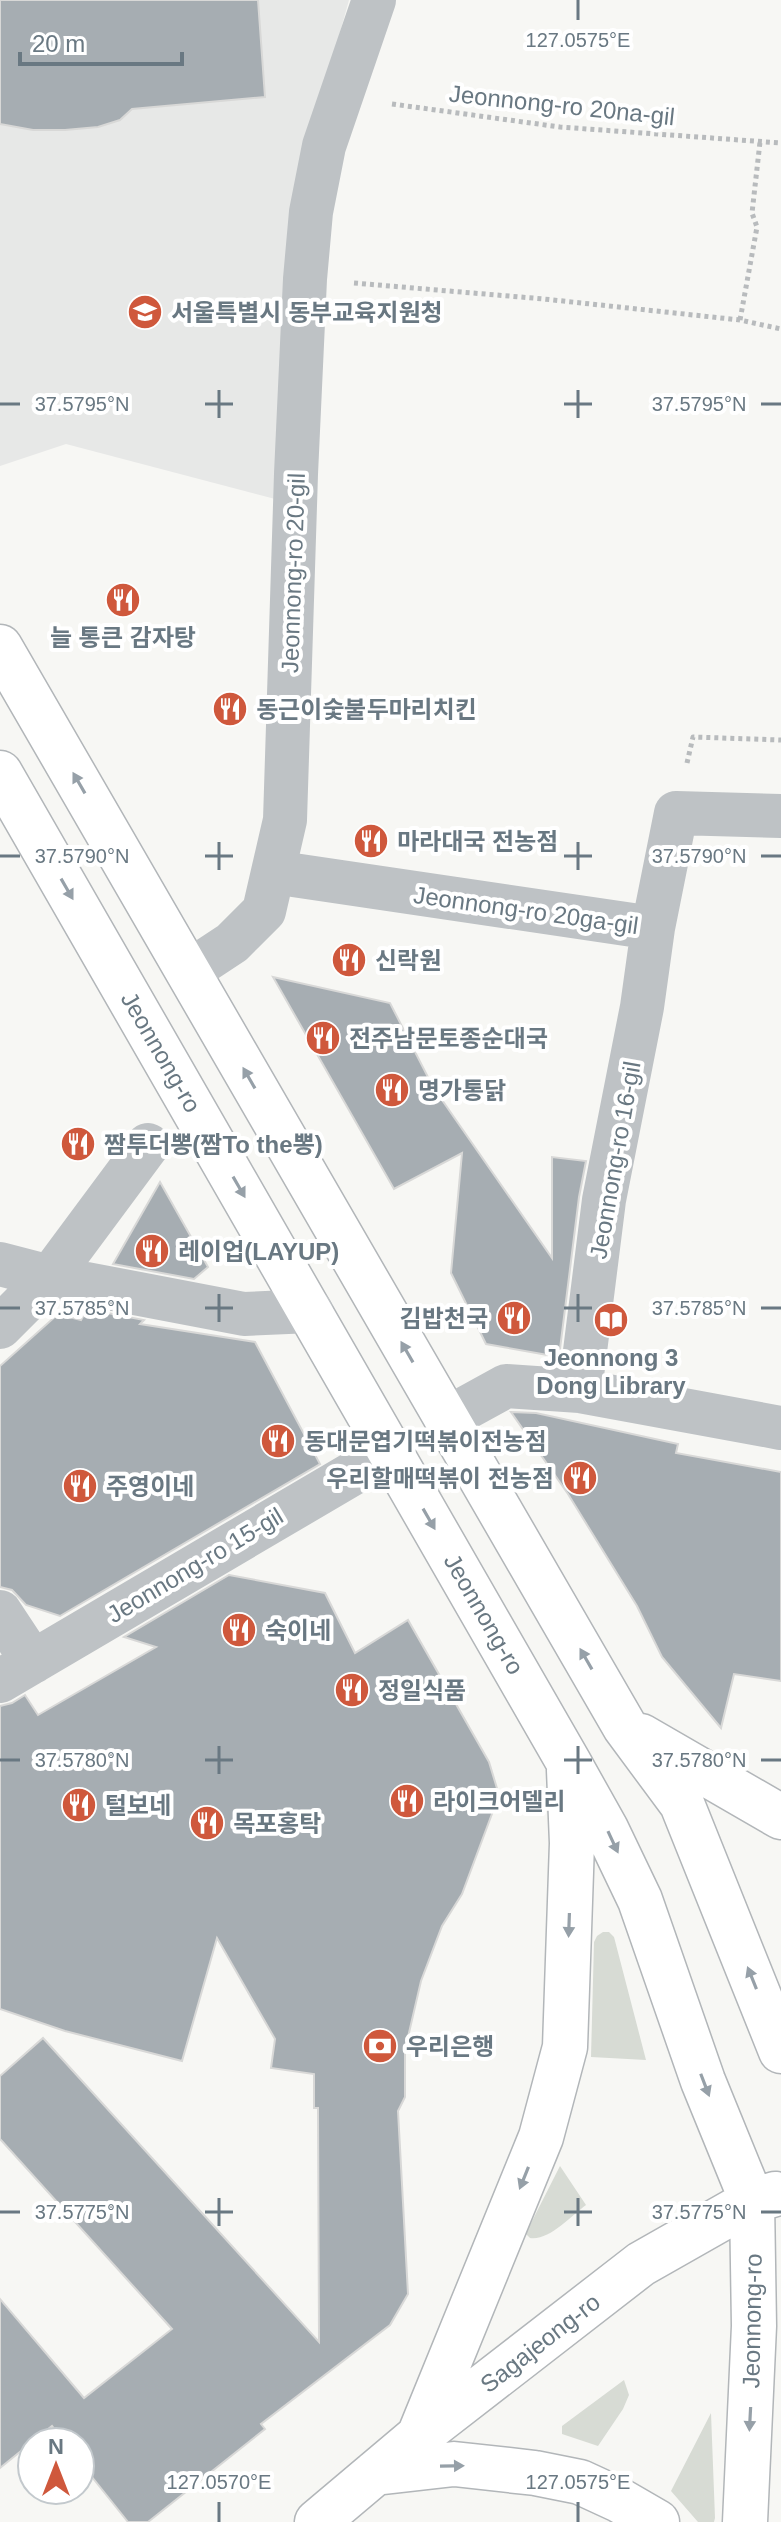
<svg xmlns="http://www.w3.org/2000/svg" width="781" height="2522" font-family="Arial,'Noto Sans KR',sans-serif">
<rect width="100%" height="100%" fill="#f7f7f4"/>
<path fill="#e7e8e7" d="M 0,0 L 349,0 L 299,180 L 279,500 L 66,444 L 0,466 Z"/>
<path fill="#d7dbd4" d="M 603,1932 L 609,1932 L 614,1937 L 646,2060 L 591,2057 L 594,1942 L 597,1936 Z
M 560,2166 L 586,2205 C 571,2216 549,2241 530,2238 L 526,2234 L 529,2227 Z
M 624,2380 L 629,2395 L 623,2409 L 598,2446 L 562,2434 L 562,2426 Z
M 711,2413 L 715,2518 L 714,2522 L 698,2522 L 671,2491 Z"/>
<path fill="#a6adb2" stroke="#d8d8d7" stroke-width="2" d="M 0,0 L 258,0 L 265,97 L 132,109 L 120,120 L 98,127 L 65,130 L 33,130 L 0,124 Z
M 273,977 L 390,1003 L 433,1087 L 552,1258 L 552,1157 L 586,1161 L 579,1197 L 559,1357 L 486,1344 L 451,1273 L 462,1153 L 394,1189 Z
M 160,1182 L 208,1267 L 194,1279 L 113,1264 Z
M 87,1309 L 144,1320 L 140,1324 L 255,1342 L 320,1464 L 60,1616 L 26,1605 L 12,1590 L 0,1587 L 0,1366 L 58,1314 L 81,1320 Z
M 511,1412 L 536,1413 L 678,1444 L 676,1453 L 781,1472 L 781,1681 L 734,1674 L 721,1728 L 662,1657 L 637,1606 L 568,1494 Z
M 229,1575 L 325,1593 L 355,1653 L 408,1620 L 489,1762 L 499,1795 L 462,1894 L 442,1926 L 421,1981 L 405,2050 L 405,2097 L 398,2111 L 408,2294 L 390,2325 L 261,2424 L 265,2429 L 148,2522 L 128,2522 L 80,2462 L 80,2442 L 64,2442 L 52,2426 L 0,2468 L 0,2299 L 84,2398 L 172,2329 L 0,2139 L 0,2076 L 43,2038 L 319,2342 L 318,2108 L 314,2108 L 314,2074 L 271,2068 L 275,2039 L 217,1938 L 182,2061 L 65,2031 L 0,2009 L 0,1706 L 12,1703 L 25,1695 L 38,1715 L 156,1647 L 124,1637 Z"/>
<g fill="none" stroke-linecap="round" stroke-linejoin="round">
<g stroke="#b2b6b9" stroke-width="47">
<path id="major" d="M 0,647 L 625,1727 L 682,1804 L 781,2051
M 0,773 L 569,1763 L 606,1829 L 640,1900 L 703,2081 L 752,2201 L 754,2326 L 745,2522
M 641,1736 L 781,1817
M 419,2436 L 541,2137 L 565,2047 L 572,1843 L 569,1770
M 375,2473 L 454,2464 L 535,2473 L 580,2482 L 619,2500 L 657,2522
M 317,2522 L 419,2436 L 641,2264 L 752,2201 L 775,2194"/>
</g>
<path stroke="#b8bbbd" stroke-width="5" stroke-dasharray="4 4" stroke-linecap="butt" d="M 392,104 L 560,127 L 781,143
M 354,283 L 544,299 L 740,320 L 781,329
M 740,320 L 757,227 L 752,213 L 760,142
M 687,763 L 693,737 L 781,740"/>
<path stroke="#bec2c5" stroke-width="44" d="M 273,872 L 653,928
M 188,972 L 232,943 L 264,911 L 285,820 L 296,474 L 305,279 L 311,212 L 324,146 L 374,0
M 0,1264 L 50,1277 L 244,1314 L 311,1311
M 0,1327 L 50,1277 L 148,1145
M 580,1391 L 604,1200 L 642,1007 L 653,928 L 676,813 L 781,816
M 446,1419 L 506,1386 L 580,1391 L 781,1428
M 0,1612 L 33,1662
M 0,1681 L 391,1451"/>
<use href="#major" stroke="#fff" stroke-width="44"/>
</g>
<defs><path id="oneway-solid" d="M-6-.8H1V-3.2L6.5 0L1 3.2V.8H-6Z" transform="scale(2)"/></defs>
<g fill="#96a0a8">
<use href="#oneway-solid" transform="translate(79 783) rotate(-120)"/>
<use href="#oneway-solid" transform="translate(67 889) rotate(60)"/>
<use href="#oneway-solid" transform="translate(249 1078) rotate(-120)"/>
<use href="#oneway-solid" transform="translate(239 1187) rotate(60)"/>
<use href="#oneway-solid" transform="translate(407 1352) rotate(-120)"/>
<use href="#oneway-solid" transform="translate(429 1519) rotate(60)"/>
<use href="#oneway-solid" transform="translate(586 1659) rotate(-120)"/>
<use href="#oneway-solid" transform="translate(613 1842) rotate(65)"/>
<use href="#oneway-solid" transform="translate(569 1925) rotate(92)"/>
<use href="#oneway-solid" transform="translate(752 1978) rotate(-112)"/>
<use href="#oneway-solid" transform="translate(705 2085) rotate(69)"/>
<use href="#oneway-solid" transform="translate(524 2178) rotate(112)"/>
<use href="#oneway-solid" transform="translate(750 2419) rotate(93)"/>
<use href="#oneway-solid" transform="translate(452 2466) rotate(-1)"/>
</g>
<path fill="none" stroke="#697882" stroke-width="3" d="M 578,0 L 578,20M 219,390 L 219,418M 578,390 L 578,418M 0,404 L 20,404M 205,404 L 233,404M 564,404 L 592,404M 761,404 L 781,404M 219,842 L 219,870M 578,842 L 578,870M 0,856 L 20,856M 205,856 L 233,856M 564,856 L 592,856M 761,856 L 781,856M 219,1294 L 219,1322M 578,1294 L 578,1322M 0,1308 L 20,1308M 205,1308 L 233,1308M 564,1308 L 592,1308M 761,1308 L 781,1308M 219,1746 L 219,1774M 578,1746 L 578,1774M 0,1760 L 20,1760M 205,1760 L 233,1760M 564,1760 L 592,1760M 761,1760 L 781,1760M 219,2198 L 219,2226M 578,2198 L 578,2226M 0,2212 L 20,2212M 205,2212 L 233,2212M 564,2212 L 592,2212M 761,2212 L 781,2212M 219,2502 L 219,2522M 578,2502 L 578,2522"/>
<defs>
<g id="school-disc" transform="scale(1.8)"><circle r="9.5" fill="#cf583c" stroke="#fff"/><path d="M0-5L7-2L0 1L-7-2ZM-4 1L0 2.5L4 1V4Q0 6-4 4Z" fill="#fff"/></g>
<g id="restaurant-disc" transform="scale(1.8)"><circle r="9.5" fill="#cf583c" stroke="#fff"/><path d="M-5-6h1v4h1v-4h1v4h1v-4h1v5L-1.5 .5V6h-2V.5L-5-1ZM5-6V6H3V1.5H1.5Q1.5-4 5-6Z" fill="#fff"/></g>
<g id="library-disc" transform="scale(1.8)"><circle r="9.5" fill="#cf583c" stroke="#fff"/><path d="M-6-4Q-3-5.5-.7-3.5V5Q-3 3-6 4ZM6-4Q3-5.5 .7-3.5V5Q3 3 6 4Z" fill="#fff"/></g>
<g id="bank-disc" transform="scale(1.8)"><circle r="9.5" fill="#cf583c" stroke="#fff"/><path d="M-6-4H6V4H-6ZM0-2.3a2.3 2.3 0 1 0 0 4.6a2.3 2.3 0 1 0 0-4.6Z" fill="#fff"/></g>
</defs>
<g fill-rule="evenodd">
<use href="#school-disc" x="145" y="312"/>
<use href="#restaurant-disc" x="123" y="600"/>
<use href="#restaurant-disc" x="230" y="709"/>
<use href="#restaurant-disc" x="371" y="841"/>
<use href="#restaurant-disc" x="349" y="960"/>
<use href="#restaurant-disc" x="323" y="1038"/>
<use href="#restaurant-disc" x="392" y="1090"/>
<use href="#restaurant-disc" x="78" y="1144"/>
<use href="#restaurant-disc" x="152" y="1251"/>
<use href="#restaurant-disc" x="514" y="1318"/>
<use href="#library-disc" x="611" y="1320"/>
<use href="#restaurant-disc" x="278" y="1441"/>
<use href="#restaurant-disc" x="580" y="1478"/>
<use href="#restaurant-disc" x="80" y="1486"/>
<use href="#restaurant-disc" x="239" y="1630"/>
<use href="#restaurant-disc" x="352" y="1690"/>
<use href="#restaurant-disc" x="407" y="1801"/>
<use href="#restaurant-disc" x="79" y="1805"/>
<use href="#restaurant-disc" x="207" y="1823"/>
<use href="#bank-disc" x="380" y="2046"/>
</g>
<g text-anchor="middle" dominant-baseline="central" stroke-width="8" stroke-linejoin="round" paint-order="stroke">
<g font-size="24" fill="#697882" stroke="#fff">
<text transform="translate(562 105) rotate(6)">Jeonnong-ro 20na-gil</text>
<text transform="translate(293 573) rotate(-88)">Jeonnong-ro 20-gil</text>
<text transform="translate(526 910) rotate(8)">Jeonnong-ro 20ga-gil</text>
<text transform="translate(161 1052) rotate(60)">Jeonnong-ro</text>
<text transform="translate(615 1160) rotate(-80)">Jeonnong-ro 16-gil</text>
<text transform="translate(195 1565) rotate(-31)">Jeonnong-ro 15-gil</text>
<text transform="translate(484 1614) rotate(60)">Jeonnong-ro</text>
<text transform="translate(752 2321) rotate(-89)">Jeonnong-ro</text>
<text transform="translate(540 2343) rotate(-38)">Sagajeong-ro</text>
</g>
<g font-size="24" font-weight="bold" fill="#697882" stroke="#fff" text-anchor="start">
<text x="171" y="312">서울특별시 동부교육지원청</text>
<text x="123" y="637" text-anchor="middle">늘 통큰 감자탕</text>
<text x="256" y="709">동근이숯불두마리치킨</text>
<text x="397" y="841">마라대국 전농점</text>
<text x="375" y="960">신락원</text>
<text x="349" y="1038">전주남문토종순대국</text>
<text x="418" y="1090">명가통닭</text>
<text x="104" y="1144">짬투더뽕(짬To the뽕)</text>
<text x="178" y="1251">레이업(LAYUP)</text>
<text x="488" y="1318" text-anchor="end">김밥천국</text>
<text x="611" y="1357" text-anchor="middle">Jeonnong 3<tspan x="611" dy="28">Dong Library</tspan></text>
<text x="304" y="1441">동대문엽기떡볶이전농점</text>
<text x="554" y="1478" text-anchor="end">우리할매떡볶이 전농점</text>
<text x="106" y="1486">주영이네</text>
<text x="265" y="1630">숙이네</text>
<text x="378" y="1690">정일식품</text>
<text x="433" y="1801">라이크어델리</text>
<text x="105" y="1805">털보네</text>
<text x="233" y="1823">목포홍탁</text>
<text x="406" y="2046">우리은행</text>
</g>
</g>
<g font-size="20" text-anchor="middle" fill="#697882" stroke="#fff" stroke-width="8" stroke-linejoin="round" paint-order="stroke">
<text x="578" y="47">127.0575°E</text>
<text x="82" y="411">37.5795°N</text>
<text x="699" y="411">37.5795°N</text>
<text x="82" y="863">37.5790°N</text>
<text x="699" y="863">37.5790°N</text>
<text x="82" y="1315">37.5785°N</text>
<text x="699" y="1315">37.5785°N</text>
<text x="82" y="1767">37.5780°N</text>
<text x="699" y="1767">37.5780°N</text>
<text x="82" y="2219">37.5775°N</text>
<text x="699" y="2219">37.5775°N</text>
<text x="219" y="2489">127.0570°E</text>
<text x="578" y="2489">127.0575°E</text>
</g>
<g transform="translate(56 2466)"><circle r="38" fill="#ffffff" stroke="#c3c9cd" stroke-width="2"/>
<path d="M0-6L14 30L0 20L-14 30Z" fill="#cf583c"/>
<text y="-12" font-size="22" font-weight="bold" text-anchor="middle" fill="#697882">N</text>
</g>
<path d="M20 52v12h162v-12" fill="none" stroke="#697882" stroke-width="4"/>
<text x="32" y="52" font-size="24" fill="#697882" stroke="#ffffff" stroke-width="6" paint-order="stroke">20 m</text>
</svg>
